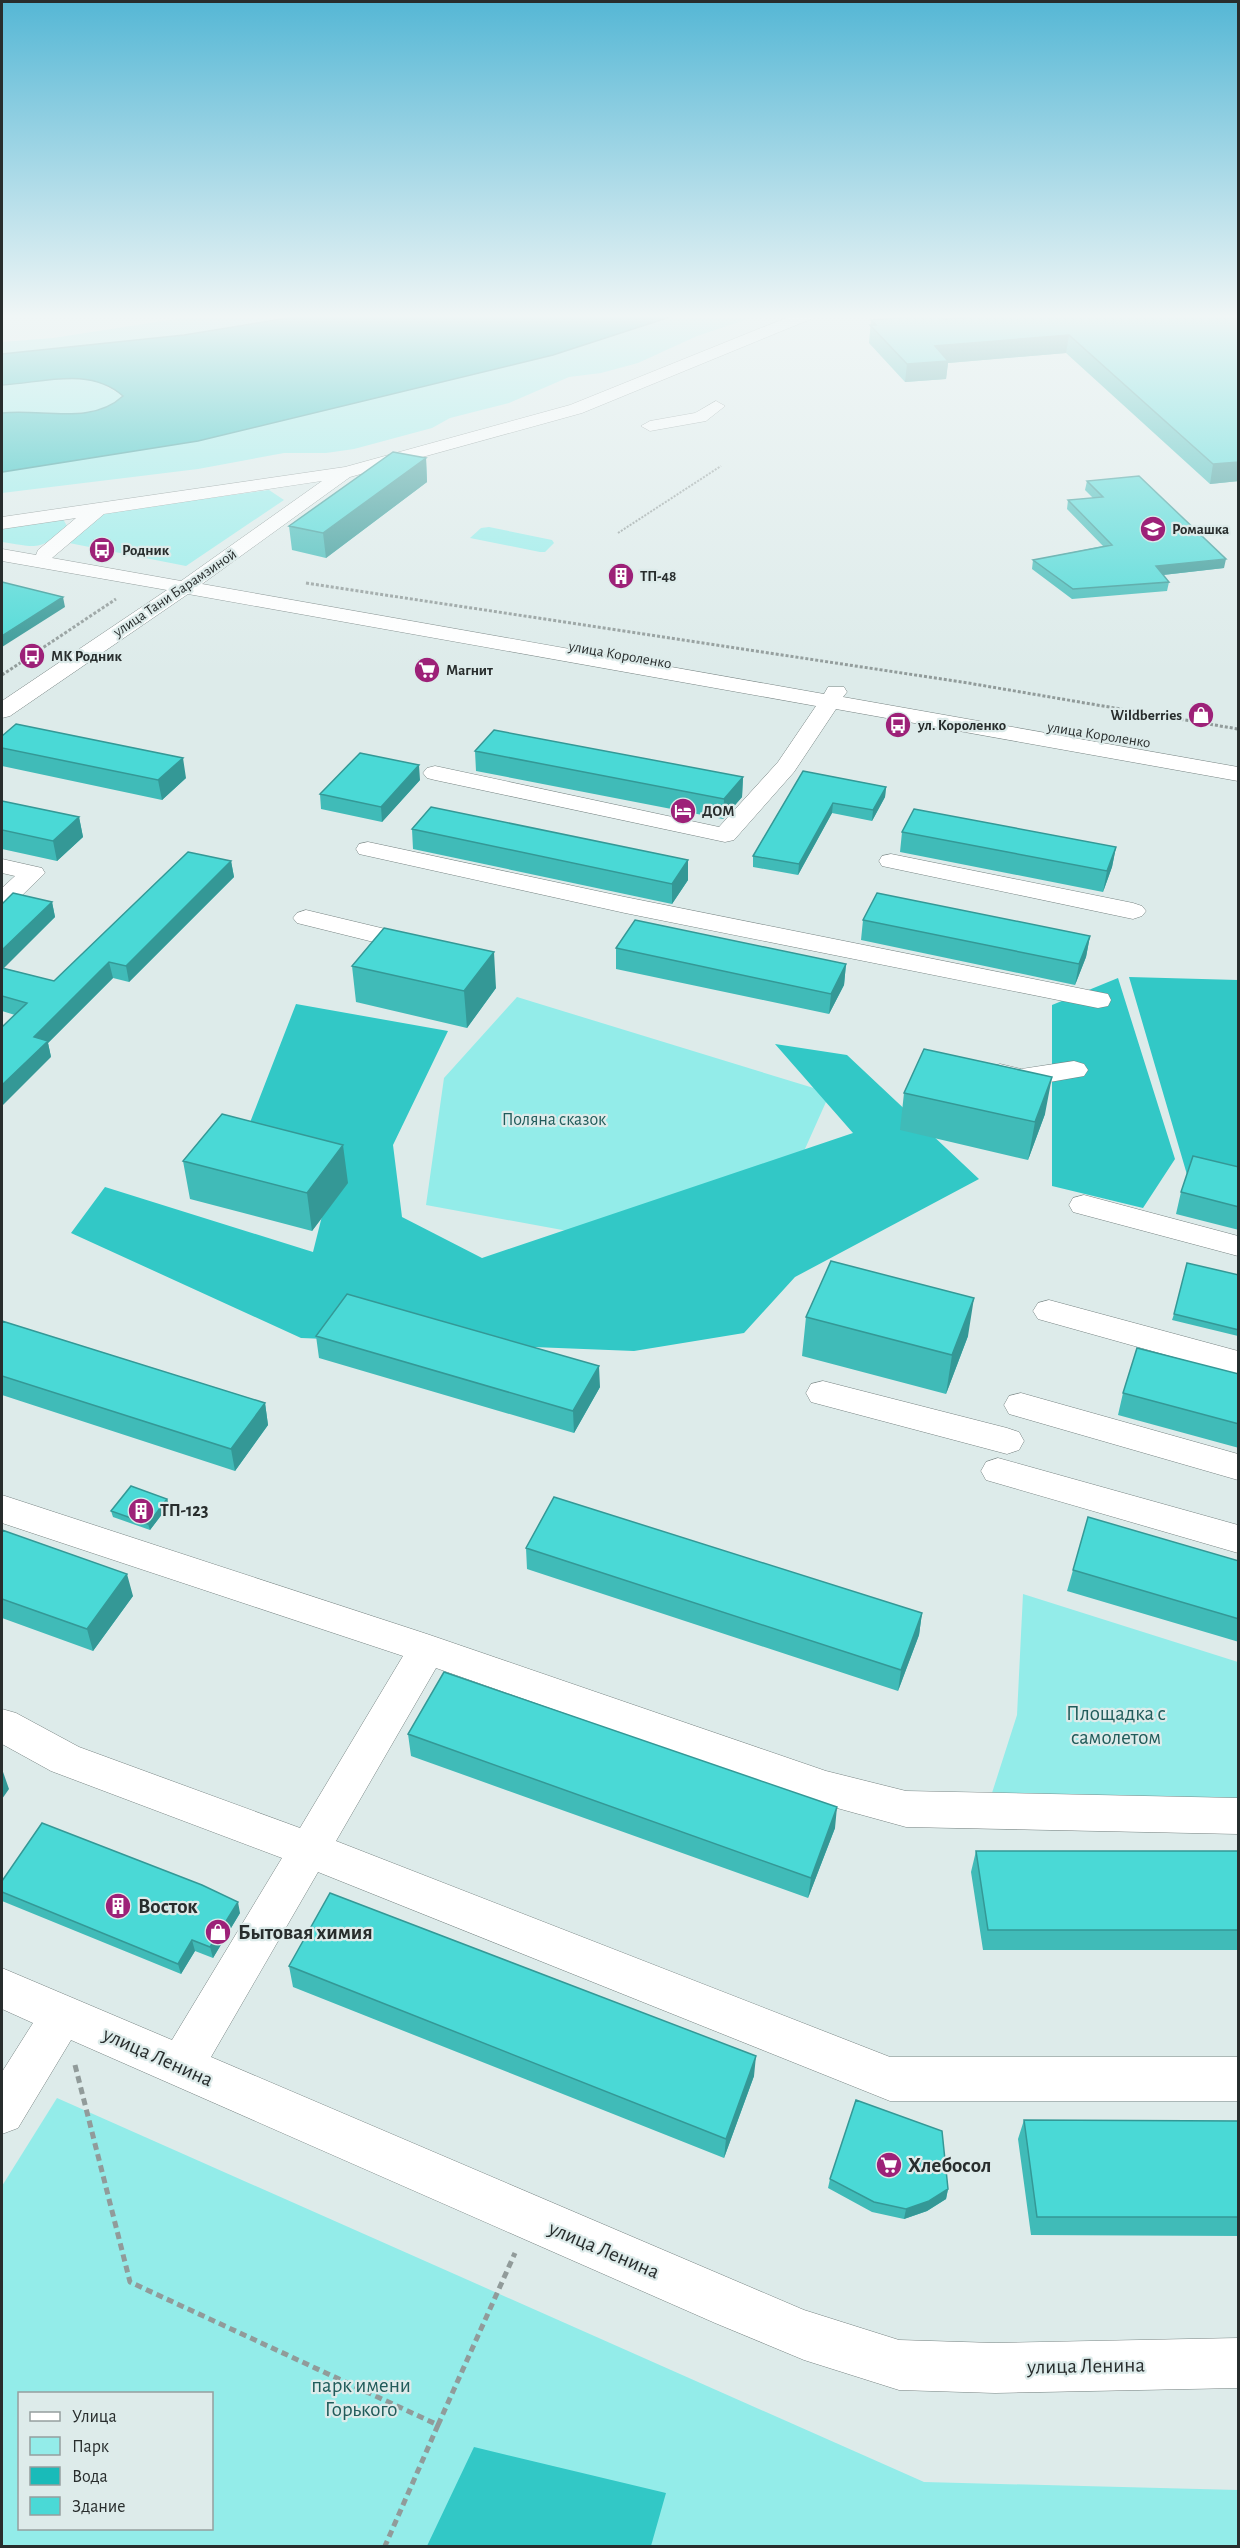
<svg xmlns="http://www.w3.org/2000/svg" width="1240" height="2548" font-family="'Alegreya Sans',sans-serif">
<rect width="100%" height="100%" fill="#ddebea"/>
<path fill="#93ece9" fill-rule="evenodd" d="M 195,316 L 300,316 L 184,335 L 2,354 L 2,342 L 53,338 Z
M 673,316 L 757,316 L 697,336 L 638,363 L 601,373 L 569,377 L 509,403 L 450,418 L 432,428 L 354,449 L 326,453 L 284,453 L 198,469 L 2,493 L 2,472 L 198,441 L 553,355 Z
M 67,377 L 97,381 L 123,396 C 90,425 42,407 2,413 L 2,385 Z
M 269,490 L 284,500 L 186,566 L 64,542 L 99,513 Z
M 63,519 L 67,526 C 40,552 37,547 2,542 L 2,527 Z
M 489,527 L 552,540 L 554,543 L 545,552 L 540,552 L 470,538 L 481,528 Z
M 517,997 L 830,1093 L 753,1265 L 426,1205 L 444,1078 Z
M 1023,1594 L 1238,1662 L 1238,1826 L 983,1821 L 1017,1715 Z
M 57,2098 L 924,2482 L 1238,2490 L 1238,2546 L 2,2546 L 2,2186 ZM 20,2394 L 212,2394 L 212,2528 L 20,2528 Z"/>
<path fill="#32c8c6" d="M 1129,977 L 1238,980 L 1238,1183 L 1188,1178 Z
M 1118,978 L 1175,1159 L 1143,1208 L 1052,1186 L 1052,1005 Z
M 296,1004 L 448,1031 L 393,1145 L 402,1217 L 482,1258 L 853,1133 L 775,1044 L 847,1055 L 979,1179 L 795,1277 L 744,1333 L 634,1351 L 301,1338 L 71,1233 L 105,1187 L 313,1252 L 337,1156 L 249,1125 Z
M 474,2447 L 666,2493 L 651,2546 L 427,2546 Z"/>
<path fill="#19bbb9" stroke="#1e908f" stroke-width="1.5" d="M 300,316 L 673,316 L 553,355 L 198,441 L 2,472 L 2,413 C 41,408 91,426 123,396 C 89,366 42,383 2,385 L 2,354 L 184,335 Z"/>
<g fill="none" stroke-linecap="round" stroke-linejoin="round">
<g stroke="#788483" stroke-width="1">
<path id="minor" d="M 791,316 L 813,316 L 811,319 L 582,413 L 350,477 L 202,584 L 824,694 L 828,687 L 844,687 L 847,692 L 843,697 L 1238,767 L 1238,781 L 836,709 L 794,772 L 734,840 L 725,842 L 435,780 L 427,778 L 423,773 L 427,768 L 435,766 L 719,827 L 778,762 L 816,706 L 188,594 L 10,716 L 2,718 L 2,701 L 167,590 L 2,561 L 2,549 L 36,555 L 38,550 L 76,518 L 2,529 L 2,517 L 345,467 L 570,405 ZM 322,481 L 181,581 L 52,558 L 104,514 Z
M 716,401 L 725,406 L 706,421 L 650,431 L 641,426 L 650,421 L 695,413 Z
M 368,842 L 625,897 L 1098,992 L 1108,994 L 1111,1000 L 1108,1006 L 1098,1008 L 625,913 L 359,854 L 356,849 L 359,844 Z
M 891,854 L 1133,903 L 1142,906 L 1146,911 L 1142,916 L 1133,919 L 882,866 L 879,861 L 882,856 Z
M 2,859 L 42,868 L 45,873 L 11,906 L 2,909 L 2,888 L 15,876 L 2,873 Z
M 306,910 L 427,939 L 431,945 L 427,951 L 418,953 L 297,923 L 293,918 L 297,913 Z
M 1074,1061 L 1084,1064 L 1088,1070 L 1084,1076 L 1021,1087 L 990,1079 L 986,1073 L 990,1067 L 1000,1064 L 1021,1069 Z
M 1084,1195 L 1238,1236 L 1238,1256 L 1073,1212 L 1069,1205 L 1073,1198 Z
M 1049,1300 L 1238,1351 L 1238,1375 L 1038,1319 L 1033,1311 L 1038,1303 Z
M 823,1381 L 1007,1428 L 1019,1432 L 1024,1441 L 1019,1450 L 1007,1454 L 811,1402 L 806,1393 L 811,1384 Z
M 1021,1393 L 1238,1454 L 1238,1480 L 1009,1414 L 1004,1405 L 1009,1396 Z
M 998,1458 L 1238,1525 L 1238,1553 L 986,1480 L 981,1471 L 986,1462 Z
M 2,1495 L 427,1634 L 826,1771 L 906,1791 L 1238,1798 L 1238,1834 L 906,1827 L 826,1805 L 436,1668 L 336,1841 L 890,2057 L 1238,2057 L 1238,2101 L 890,2101 L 318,1872 L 211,2057 L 804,2310 L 899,2340 L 995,2343 L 1238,2338 L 1238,2388 L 995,2393 L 899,2390 L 804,2360 L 715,2323 L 71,2040 L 18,2128 L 2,2134 L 2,2072 L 33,2023 L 2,2009 L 2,1968 L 172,2040 L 282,1858 L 51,1771 L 2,1744 L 2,1709 L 16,1713 L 79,1747 L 300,1828 L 403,1656 L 2,1523 Z"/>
</g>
<path stroke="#919b9a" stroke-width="2" stroke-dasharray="2 1.5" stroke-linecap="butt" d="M 618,533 L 721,466"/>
<path stroke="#919b9a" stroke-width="3" stroke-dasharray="3 2" stroke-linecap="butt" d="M 306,583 L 968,683 L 1238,729
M 2,675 L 116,599"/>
<path stroke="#919b9a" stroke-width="5" stroke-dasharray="7 4.5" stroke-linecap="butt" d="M 75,2065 L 130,2282 L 438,2425 L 385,2546
M 438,2425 L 515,2253"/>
<use href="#minor" fill="#fff" fill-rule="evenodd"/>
</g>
<path fill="#40bbb8" d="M 1239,316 L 1239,481 L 1210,484 L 1066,353 L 948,363 L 946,379 L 905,382 L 869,343 L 871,320 Z
M 426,458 L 427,482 L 326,558 L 292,550 L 289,526 Z
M 1087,481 L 1224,568 L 1163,575 L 1169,582 L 1167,591 L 1072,599 L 1032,569 L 1033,560 L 1103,546 L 1067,509 L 1068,500 L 1093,498 L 1085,490 Z
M 2,736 L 186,778 L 162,800 L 2,766 Z
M 475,751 L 743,777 L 742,797 L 723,819 L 476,771 Z
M 803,771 L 886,787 L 885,797 L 872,821 L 832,813 L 798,875 L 753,867 L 753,856 Z
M 420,780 L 382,822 L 321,809 L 320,794 Z
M 2,801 L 79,817 L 83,837 L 57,861 L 2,849 Z
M 412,829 L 688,860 L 688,880 L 672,904 L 413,849 Z
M 902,832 L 1116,847 L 1112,867 L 1103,892 L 900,852 Z
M 231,861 L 234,877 L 129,982 L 113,978 L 48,1043 L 51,1057 L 15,1015 L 2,1011 L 2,904 L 52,902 L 55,917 L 3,968 L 54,981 Z
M 863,920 L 1090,936 L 1086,957 L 1075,985 L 861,940 Z
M 616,948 L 846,964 L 844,985 L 829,1014 L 616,969 Z
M 352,966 L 496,988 L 467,1028 L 356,1002 Z
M 904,1093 L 1045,1114 L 1028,1160 L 900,1130 Z
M 183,1161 L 348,1183 L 312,1231 L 190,1199 Z
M 1239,1167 L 1239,1230 L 1176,1214 L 1181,1192 Z
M 1239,1275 L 1238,1336 L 1172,1320 L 1174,1314 Z
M 806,1317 L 968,1336 L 946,1394 L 802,1356 Z
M 2,1321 L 265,1403 L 268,1425 L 235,1471 L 2,1395 Z
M 316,1336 L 600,1387 L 574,1433 L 319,1358 Z
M 1239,1374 L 1239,1448 L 1118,1415 L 1123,1393 Z
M 167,1499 L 169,1505 L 150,1530 L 113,1517 L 111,1511 Z
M 2,1530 L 133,1596 L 93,1651 L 2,1618 Z
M 526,1548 L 922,1613 L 919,1635 L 898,1691 L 527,1569 Z
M 1239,1561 L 1239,1642 L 1067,1591 L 1073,1570 Z
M 408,1734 L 835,1828 L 808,1898 L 411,1756 Z
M 976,1851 L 1239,1851 L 1239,1950 L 983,1950 L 971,1872 Z
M 2,1881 L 240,1913 L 213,1958 L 195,1951 L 181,1974 L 2,1901 Z
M 289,1966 L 754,2076 L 724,2158 L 293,1987 Z
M 1024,2120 L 1239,2121 L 1239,2236 L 1031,2235 L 1018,2139 Z
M 830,2179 L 948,2189 L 946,2199 L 927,2211 L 904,2219 L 872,2212 L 828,2188 Z"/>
<path fill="#349896" d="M 1069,335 L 1066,353 L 948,363 L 946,379 L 905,382 L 907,364 L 935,346 Z
M 426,458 L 427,482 L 326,558 L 323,533 Z
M 1239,462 L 1239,481 L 1210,484 L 1213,464 Z
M 1226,559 L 1224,568 L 1154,576 L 1156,566 Z
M 63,597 L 65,607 L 2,647 L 2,636 Z
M 183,758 L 186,778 L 162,800 L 158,780 Z
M 419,765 L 420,780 L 382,822 L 381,807 Z
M 743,777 L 742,797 L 723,819 L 724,799 Z
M 886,787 L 885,797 L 872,821 L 873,810 Z
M 833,803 L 832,813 L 798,875 L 799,864 Z
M 79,817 L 83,837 L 57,861 L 53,841 Z
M 1116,847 L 1112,867 L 1103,892 L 1107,871 Z
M 688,860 L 688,880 L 672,904 L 672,884 Z
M 231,861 L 234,877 L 129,982 L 126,966 Z
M 52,902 L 55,917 L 2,970 L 2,950 Z
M 1090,936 L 1086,957 L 1075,985 L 1079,964 Z
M 494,952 L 496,988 L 467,1028 L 464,991 Z
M 109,962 L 113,978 L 48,1043 L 51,1057 L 2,1106 L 2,1085 L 34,1037 Z
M 846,964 L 844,985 L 829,1014 L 831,994 Z
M 1052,1077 L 1045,1114 L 1028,1160 L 1035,1122 Z
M 343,1145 L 348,1183 L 312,1231 L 307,1193 Z
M 974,1298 L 968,1336 L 946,1394 L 952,1355 Z
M 599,1366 L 600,1387 L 574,1433 L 573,1411 Z
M 265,1403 L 268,1425 L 235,1471 L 231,1449 Z
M 167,1499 L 169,1505 L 150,1530 L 148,1524 Z
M 127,1574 L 133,1596 L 93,1651 L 87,1629 Z
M 922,1613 L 919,1635 L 898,1691 L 901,1670 Z
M 2,1769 L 9,1789 L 2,1799 Z
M 837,1807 L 835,1828 L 808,1898 L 811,1878 Z
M 238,1902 L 240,1913 L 213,1958 L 210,1947 Z
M 192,1940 L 195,1951 L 181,1974 L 178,1964 Z
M 756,2056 L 754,2076 L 724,2158 L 726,2139 Z
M 948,2189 L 946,2199 L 927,2211 L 904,2219 L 906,2209 Z"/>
<path fill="#4ad9d6" stroke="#349896" stroke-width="1.5" d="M 920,316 L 941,316 L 944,319 L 983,316 L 1239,316 L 1239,462 L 1213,464 L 1069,335 L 935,346 L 948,361 L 907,364 L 870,325 L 876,325 L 871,320 Z
M 393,452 L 426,458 L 323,533 L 289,526 Z
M 1139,476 L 1226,559 L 1156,566 L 1169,582 L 1073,589 L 1033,560 L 1112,545 L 1068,500 L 1103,497 L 1087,481 Z
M 2,582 L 63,597 L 2,636 Z
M 16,724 L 183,758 L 158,780 L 2,748 L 2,736 Z
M 494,730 L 743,777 L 724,799 L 475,751 Z
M 360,753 L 419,765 L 381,807 L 320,794 Z
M 803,771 L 886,787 L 873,810 L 833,803 L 799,864 L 753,856 Z
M 2,801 L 79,817 L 53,841 L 2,830 Z
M 431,807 L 688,860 L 672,884 L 412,829 Z
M 914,809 L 1116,847 L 1107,871 L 902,832 Z
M 188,852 L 231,861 L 126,966 L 109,962 L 34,1037 L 48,1041 L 2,1085 L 2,1027 L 27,1003 L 2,996 L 2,968 L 54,981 Z
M 13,893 L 52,902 L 2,950 L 2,904 Z
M 877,893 L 1090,936 L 1079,964 L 863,920 Z
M 635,920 L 846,964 L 831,994 L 616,948 Z
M 384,928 L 494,952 L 464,991 L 352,966 Z
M 924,1049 L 1052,1077 L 1035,1122 L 904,1093 Z
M 222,1114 L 343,1145 L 307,1193 L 183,1161 Z
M 1193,1156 L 1239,1167 L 1239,1207 L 1181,1192 Z
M 831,1261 L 974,1298 L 952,1355 L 806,1317 Z
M 1187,1263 L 1239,1275 L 1239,1330 L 1174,1314 Z
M 347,1294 L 599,1366 L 573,1411 L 316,1336 Z
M 2,1321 L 265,1403 L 231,1449 L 2,1376 Z
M 1137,1348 L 1239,1374 L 1239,1424 L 1123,1393 Z
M 131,1486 L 167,1499 L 148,1524 L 111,1511 Z
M 554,1497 L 922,1613 L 901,1670 L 526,1548 Z
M 1088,1517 L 1239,1561 L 1239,1619 L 1073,1570 Z
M 2,1530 L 127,1574 L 87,1629 L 2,1599 Z
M 444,1672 L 837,1807 L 811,1878 L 408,1734 Z
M 42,1823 L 202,1885 L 238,1902 L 210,1947 L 192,1940 L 178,1964 L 2,1892 L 2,1881 Z
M 976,1851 L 1239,1851 L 1239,1930 L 988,1930 Z
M 330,1893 L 756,2056 L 726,2139 L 289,1966 Z
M 856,2100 L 942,2131 L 948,2189 L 929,2201 L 906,2209 L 874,2202 L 830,2179 Z
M 1024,2120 L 1239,2121 L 1239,2217 L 1037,2217 Z"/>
<linearGradient id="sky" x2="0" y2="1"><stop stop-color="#55b7d5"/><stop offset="0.47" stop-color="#f0f6f6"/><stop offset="1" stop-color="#f0f6f6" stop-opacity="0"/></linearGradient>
<rect width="1240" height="673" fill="url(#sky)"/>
<defs>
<g id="school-disc" transform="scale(1.35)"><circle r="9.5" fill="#9d2178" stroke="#ddebea"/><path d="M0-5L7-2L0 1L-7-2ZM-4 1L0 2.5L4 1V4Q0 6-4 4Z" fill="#fff"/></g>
<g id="bus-disc" transform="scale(1.35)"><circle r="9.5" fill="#9d2178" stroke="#ddebea"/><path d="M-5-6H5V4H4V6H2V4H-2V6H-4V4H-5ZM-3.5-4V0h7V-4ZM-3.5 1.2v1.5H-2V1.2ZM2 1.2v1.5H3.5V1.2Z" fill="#fff"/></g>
<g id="building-disc" transform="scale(1.35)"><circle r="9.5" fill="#9d2178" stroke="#ddebea"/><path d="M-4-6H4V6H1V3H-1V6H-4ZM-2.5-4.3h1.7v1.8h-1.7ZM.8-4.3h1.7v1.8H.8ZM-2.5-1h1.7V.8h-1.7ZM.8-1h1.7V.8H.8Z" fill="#fff"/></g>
<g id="supermarket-disc" transform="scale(1.35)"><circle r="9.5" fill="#9d2178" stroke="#ddebea"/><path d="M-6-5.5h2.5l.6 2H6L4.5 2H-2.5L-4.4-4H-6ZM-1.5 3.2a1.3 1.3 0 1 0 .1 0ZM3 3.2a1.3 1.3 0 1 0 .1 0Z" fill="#fff"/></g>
<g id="shop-disc" transform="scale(1.35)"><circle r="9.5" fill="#9d2178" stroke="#ddebea"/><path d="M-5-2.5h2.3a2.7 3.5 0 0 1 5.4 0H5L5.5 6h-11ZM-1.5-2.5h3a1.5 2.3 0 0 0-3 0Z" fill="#fff"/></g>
<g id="hotel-disc" transform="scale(1.35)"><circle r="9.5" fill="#9d2178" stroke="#ddebea"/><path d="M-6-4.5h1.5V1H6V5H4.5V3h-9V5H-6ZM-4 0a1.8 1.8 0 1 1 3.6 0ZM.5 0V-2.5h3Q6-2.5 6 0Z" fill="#fff"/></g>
</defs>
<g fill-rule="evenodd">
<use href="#school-disc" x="1153" y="529"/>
<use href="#bus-disc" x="102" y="550"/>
<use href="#building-disc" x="621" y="576"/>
<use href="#bus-disc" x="32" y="656"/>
<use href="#supermarket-disc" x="427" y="670"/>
<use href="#shop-disc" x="1201" y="715"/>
<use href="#bus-disc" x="898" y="725"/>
<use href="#hotel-disc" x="683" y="811"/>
<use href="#building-disc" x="141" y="1511"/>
<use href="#building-disc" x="118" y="1906"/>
<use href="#shop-disc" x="218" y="1932"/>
<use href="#supermarket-disc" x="889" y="2165"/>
</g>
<g text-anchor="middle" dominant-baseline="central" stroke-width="4.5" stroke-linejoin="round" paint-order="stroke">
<g font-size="15" font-weight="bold" fill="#282d2d" stroke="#ddebea" text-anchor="start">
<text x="1172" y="529">Ромашка</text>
<text x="122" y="550">Родник</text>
<text x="640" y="576">ТП-48</text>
<text x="51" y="656">МК Родник</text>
<text x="446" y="670">Магнит</text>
<text x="1182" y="715" text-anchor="end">Wildberries</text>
<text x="918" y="725">ул. Короленко</text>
<text x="702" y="811">ДОМ</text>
</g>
<g font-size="15" fill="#282d2d" stroke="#ddebea">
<text transform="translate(175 593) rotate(-34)">улица Тани Барамзиной</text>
<text transform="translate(620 655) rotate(10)">улица Короленко</text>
<text transform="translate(1099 735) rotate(9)">улица Короленко</text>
</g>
<g font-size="18" fill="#215c5b" stroke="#ddebea">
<text x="554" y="1120">Поляна сказок</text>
</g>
<g font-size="18" font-weight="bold" fill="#282d2d" stroke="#ddebea" text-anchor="start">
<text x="160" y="1511">ТП-123</text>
</g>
<g font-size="21" fill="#215c5b" stroke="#ddebea">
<text x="1116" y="1713">Площадка с<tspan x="1116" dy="24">самолетом</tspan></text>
<text x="361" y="2385">парк имени<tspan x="361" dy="24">Горького</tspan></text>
</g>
<g font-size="21" font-weight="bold" fill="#282d2d" stroke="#ddebea" text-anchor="start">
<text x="138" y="1906">Восток</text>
<text x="238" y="1932">Бытовая химия</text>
<text x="908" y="2165">Хлебосол</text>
</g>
<g font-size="21" fill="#282d2d" stroke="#ddebea">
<text transform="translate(158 2057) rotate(24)">улица Ленина</text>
<text transform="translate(604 2250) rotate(23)">улица Ленина</text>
<text transform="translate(1086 2366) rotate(-1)">улица Ленина</text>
</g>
</g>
<rect width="1240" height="2548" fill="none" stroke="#282d2d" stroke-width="6"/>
<rect x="18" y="2392" width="195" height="138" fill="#ddebea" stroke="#959f9e" stroke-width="1.5"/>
<rect x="30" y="2412" width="30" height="9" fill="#ffffff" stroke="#959f9e" stroke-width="1.5"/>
<text x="72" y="2422" font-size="18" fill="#282d2d">Улица</text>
<rect x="30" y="2437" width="30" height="18" fill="#93ece9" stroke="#959f9e" stroke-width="1.5"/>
<text x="72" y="2452" font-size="18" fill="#282d2d">Парк</text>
<rect x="30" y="2467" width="30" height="18" fill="#19bbb9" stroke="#959f9e" stroke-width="1.5"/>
<text x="72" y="2482" font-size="18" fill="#282d2d">Вода</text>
<rect x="30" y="2497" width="30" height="18" fill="#4ad9d6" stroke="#959f9e" stroke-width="1.5"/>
<text x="72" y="2512" font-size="18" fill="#282d2d">Здание</text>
</svg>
